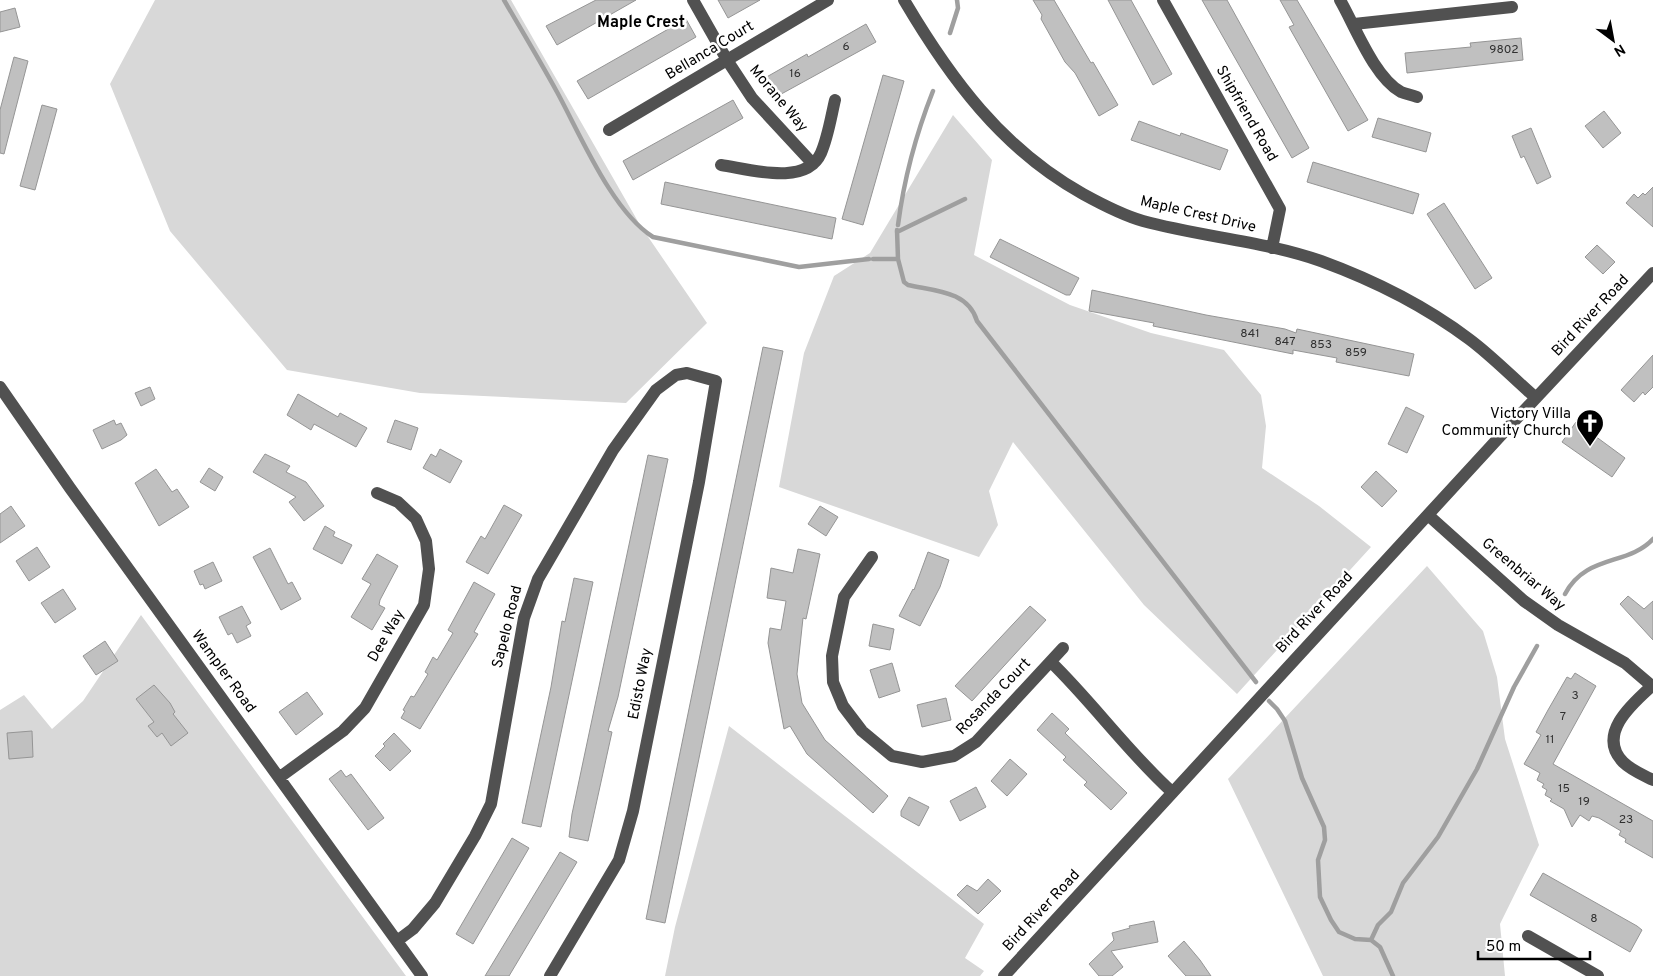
<svg xmlns="http://www.w3.org/2000/svg" width="1653" height="976" font-family="Overpass,sans-serif">
<rect width="100%" height="100%" fill="#fff"/>
<path fill="#d8d8d8" d="M 155,0 L 511,0 L 640,225 L 707,323 L 626,403 L 420,393 L 287,370 L 170,231 L 110,84 Z
M 953,115 L 992,160 L 974,255 L 1070,305 L 1151,333 L 1224,350 L 1261,395 L 1266,426 L 1262,468 L 1319,506 L 1371,547 L 1237,694 L 1144,605 L 1013,442 L 989,491 L 998,525 L 979,557 L 779,487 L 804,353 L 834,276 L 870,253 Z
M 1427,566 L 1483,631 L 1497,677 L 1505,739 L 1539,845 L 1500,924 L 1505,976 L 1323,976 L 1228,779 Z
M 141,615 L 406,976 L 0,976 L 0,710 L 24,695 L 52,729 L 83,701 Z
M 729,726 L 984,924 L 965,958 L 984,971 L 980,976 L 665,976 L 675,927 Z"/>
<g fill="none" stroke-linecap="round" stroke-linejoin="round">
<path stroke="#9f9f9f" stroke-width="4.5" d="M 504,0 C 522,31 540,61 557,92 C 581,136 612,211 653,237 L 799,267 L 869,259
M 950,33 L 958,8 L 957,0
M 898,225 C 904,179 916,134 933,91
M 897,230 L 898,259 L 904,282 L 908,285 C 935,291 968,291 977,321 L 1256,682
M 897,232 L 965,199
M 873,259 L 898,259
M 1565,594 C 1586,554 1628,566 1653,539
M 1269,701 L 1277,709 L 1285,721 L 1302,778 L 1324,827 L 1325,840 L 1318,860 L 1320,897 L 1331,920 L 1339,932 L 1355,939 L 1371,940 L 1380,947 L 1393,976
M 1371,940 L 1378,925 L 1391,912 L 1403,883 L 1438,837 L 1477,769 L 1514,687 L 1537,646"/>
</g>
<path fill="#c0c0c0" stroke="#959595" d="M 596,0 L 636,0 L 557,45 L 546,26 Z
M 718,0 L 760,0 L 728,18 Z
M 1033,0 L 1054,0 L 1091,63 L 1093,62 L 1118,105 L 1099,116 L 1075,73 L 1065,62 L 1041,19 L 1042,15 Z
M 1108,0 L 1131,0 L 1172,74 L 1153,85 Z
M 1202,0 L 1227,0 L 1309,148 L 1292,158 Z
M 1280,0 L 1297,0 L 1368,120 L 1348,131 L 1289,27 L 1294,25 Z
M 15,8 L 20,27 L 0,32 L 0,12 Z
M 686,19 L 696,37 L 588,99 L 577,81 Z
M 866,24 L 876,42 L 774,98 L 763,79 L 807,54 L 808,57 Z
M 1521,38 L 1523,60 L 1407,73 L 1405,53 L 1471,47 L 1470,43 Z
M 14,57 L 28,61 L 4,154 L 0,153 L 0,110 Z
M 883,75 L 904,81 L 863,225 L 842,219 Z
M 733,100 L 743,118 L 633,180 L 623,161 Z
M 42,105 L 57,109 L 35,190 L 20,186 Z
M 1604,111 L 1621,133 L 1603,148 L 1585,126 Z
M 1378,118 L 1431,133 L 1426,152 L 1372,137 Z
M 1139,121 L 1180,136 L 1181,133 L 1228,150 L 1220,170 L 1131,140 Z
M 1531,128 L 1551,177 L 1537,184 L 1524,156 L 1521,158 L 1512,136 Z
M 1313,162 L 1419,194 L 1413,214 L 1307,182 Z
M 665,182 L 836,218 L 832,239 L 661,204 Z
M 1653,187 L 1653,227 L 1626,203 L 1634,194 L 1638,198 L 1643,193 L 1645,195 Z
M 1444,203 L 1492,278 L 1475,289 L 1427,214 Z
M 1000,239 L 1079,278 L 1070,295 L 1066,295 L 990,257 Z
M 1597,245 L 1615,262 L 1603,274 L 1585,257 Z
M 1092,290 L 1206,315 L 1285,329 L 1296,333 L 1297,329 L 1414,354 L 1409,376 L 1336,362 L 1337,358 L 1293,350 L 1293,354 L 1153,326 L 1154,323 L 1089,311 Z
M 763,347 L 783,351 L 665,923 L 646,919 Z
M 1653,355 L 1653,387 L 1645,395 L 1643,392 L 1634,402 L 1621,390 Z
M 150,387 L 155,399 L 141,406 L 135,393 Z
M 298,394 L 338,417 L 340,413 L 367,428 L 356,447 L 314,424 L 311,430 L 287,415 Z
M 1406,407 L 1424,416 L 1407,453 L 1388,444 Z
M 114,420 L 116,425 L 121,423 L 127,435 L 121,440 L 102,449 L 93,430 Z
M 395,420 L 418,428 L 411,450 L 387,442 Z
M 1576,422 L 1625,458 L 1612,477 L 1562,442 Z
M 440,449 L 462,461 L 450,483 L 423,468 L 431,454 L 436,457 Z
M 265,454 L 290,466 L 286,472 L 306,482 L 324,506 L 304,521 L 289,502 L 296,497 L 253,472 Z
M 648,455 L 668,459 L 618,697 L 608,731 L 612,732 L 588,841 L 569,837 L 572,814 Z
M 209,468 L 223,477 L 215,491 L 200,482 Z
M 156,469 L 172,492 L 177,489 L 189,507 L 159,526 L 135,483 Z
M 1376,471 L 1397,491 L 1382,507 L 1361,487 Z
M 504,505 L 522,515 L 488,574 L 466,562 L 481,536 L 485,539 Z
M 11,506 L 25,526 L 0,543 L 0,514 Z
M 820,506 L 838,517 L 826,536 L 808,524 Z
M 325,526 L 335,532 L 333,536 L 352,545 L 342,564 L 313,549 Z
M 37,547 L 50,567 L 29,581 L 16,561 Z
M 270,548 L 288,584 L 292,582 L 301,599 L 281,610 L 253,557 Z
M 798,549 L 820,554 L 806,619 L 803,618 L 797,674 L 802,703 L 825,740 L 888,796 L 873,813 L 807,754 L 790,726 L 784,729 L 768,643 L 770,628 L 781,630 L 786,601 L 767,598 L 771,568 L 793,573 Z
M 928,552 L 949,560 L 940,587 L 920,626 L 899,616 L 913,589 L 914,590 Z
M 377,554 L 398,566 L 380,600 L 379,605 L 385,608 L 372,630 L 351,617 L 371,584 L 362,579 Z
M 213,562 L 222,581 L 205,589 L 203,584 L 200,585 L 194,571 Z
M 574,578 L 593,582 L 541,827 L 522,823 L 551,687 L 562,621 L 565,622 Z
M 474,582 L 495,594 L 474,632 L 478,634 L 420,729 L 401,718 L 405,711 L 403,710 L 411,696 L 414,697 L 428,674 L 425,672 L 433,657 L 437,660 L 453,633 L 448,630 Z
M 63,589 L 76,609 L 55,623 L 41,603 Z
M 1628,596 L 1644,609 L 1653,601 L 1653,640 L 1620,604 Z
M 242,606 L 251,623 L 246,626 L 251,636 L 237,643 L 232,633 L 228,635 L 219,617 Z
M 1030,606 L 1046,620 L 972,701 L 955,686 Z
M 873,624 L 894,629 L 890,650 L 869,646 Z
M 105,641 L 118,661 L 96,675 L 83,656 Z
M 892,663 L 900,691 L 879,698 L 870,670 Z
M 1575,673 L 1596,686 L 1553,764 L 1653,821 L 1653,858 L 1625,842 L 1626,839 L 1619,835 L 1621,831 L 1599,818 L 1592,816 L 1589,821 L 1580,815 L 1572,827 L 1564,809 L 1550,801 L 1552,799 L 1545,795 L 1547,790 L 1542,787 L 1544,784 L 1537,780 L 1540,773 L 1524,764 L 1541,735 L 1536,732 L 1548,710 L 1567,677 L 1571,679 Z
M 154,685 L 170,703 L 175,712 L 173,714 L 188,733 L 171,746 L 162,733 L 157,737 L 148,726 L 154,722 L 136,699 Z
M 307,692 L 323,714 L 296,735 L 279,712 Z
M 946,698 L 951,720 L 922,727 L 917,705 Z
M 1052,713 L 1069,729 L 1065,733 L 1127,793 L 1111,810 L 1084,785 L 1087,782 L 1063,760 L 1066,757 L 1037,730 Z
M 32,731 L 33,757 L 9,759 L 7,733 Z
M 394,733 L 411,751 L 390,771 L 375,756 L 385,746 L 383,744 Z
M 1010,759 L 1027,774 L 1007,796 L 991,781 Z
M 341,770 L 346,777 L 351,774 L 384,818 L 368,830 L 329,779 Z
M 976,787 L 986,807 L 960,821 L 950,801 Z
M 909,797 L 929,807 L 919,826 L 901,816 L 901,811 Z
M 512,838 L 529,848 L 473,944 L 456,934 Z
M 560,852 L 577,862 L 509,976 L 485,976 Z
M 1543,873 L 1637,926 L 1642,930 L 1630,952 L 1530,895 Z
M 988,879 L 1001,891 L 978,914 L 957,895 L 967,885 L 977,891 Z
M 1154,921 L 1158,942 L 1111,951 L 1123,967 L 1112,976 L 1099,976 L 1089,964 L 1114,940 L 1112,933 L 1130,928 L 1129,926 Z
M 1184,941 L 1200,960 L 1211,976 L 1186,976 L 1168,956 Z"/>
<g fill="none" stroke-linecap="round" stroke-linejoin="round">
<path stroke="#515151" stroke-width="12" d="M 693,0 L 727,60 L 752,98 L 813,164
M 904,0 C 950,78 1002,149 1083,194 C 1103,205 1122,215 1143,221 C 1202,237 1264,241 1321,261 C 1373,280 1425,306 1469,339 C 1492,356 1513,378 1536,398
M 1163,0 L 1280,209 L 1272,248
M 1340,0 C 1355,26 1374,77 1401,92 C 1406,94 1412,95 1417,97
M 1354,24 L 1512,7
M 609,130 L 828,0
M 721,165 C 749,169 806,187 821,153 C 828,137 831,117 835,100
M 0,387 L 70,488 L 422,976
M 1428,515 L 1524,601 L 1558,625 L 1625,663 L 1653,687
M 872,557 L 844,597 L 832,656 L 833,682 L 843,706 L 862,731 L 892,756 L 922,762 L 954,756 L 976,742 L 1063,648
M 1051,662 C 1094,704 1127,751 1172,792
M 1653,685 C 1633,703 1596,734 1623,762 C 1631,770 1643,775 1653,780
M 280,777 L 343,731 L 365,708 L 424,605 L 429,569 L 426,541 L 416,519 L 398,502 L 377,493
M 1528,936 L 1598,976
M 397,941 L 413,929 L 435,903 L 475,836 L 491,804 L 524,618 L 538,579 L 613,450 L 656,390 L 676,375 L 687,373 L 716,381 L 699,482 L 633,811 L 619,860 L 550,976
M 1004,976 L 1504,432 L 1653,273"/>
</g>
<defs>
<g id="church-pin" transform="scale(1.4375)"><path d="M0 17L-7.5 6A9.5 9.5 0 1 1 7.5 6Z" fill="#000" stroke="#fff"/><path d="M-1.2-6h2.4v3.5h3.3v2.4h-3.3V6h-2.4V-.1h-3.3v-2.4h3.3Z" fill="#fff"/></g>
</defs>
<g fill-rule="evenodd">
<use href="#church-pin" x="1590" y="423"/>
</g>
<g text-anchor="middle" dominant-baseline="central" stroke-width="5" stroke-linejoin="round" paint-order="stroke">
<g font-size="12" fill="#303030">
<text x="846" y="47">6</text>
<text x="1504" y="50">9802</text>
<text x="795" y="74">16</text>
<text x="1250" y="334">841</text>
<text x="1285" y="342">847</text>
<text x="1321" y="345">853</text>
<text x="1356" y="353">859</text>
<text x="1575" y="696">3</text>
<text x="1563" y="717">7</text>
<text x="1550" y="740">11</text>
<text x="1564" y="789">15</text>
<text x="1584" y="802">19</text>
<text x="1626" y="820">23</text>
<text x="1594" y="919">8</text>
</g>
<g font-size="15" fill="#000" stroke="#fff">
<text transform="translate(710 51) rotate(-31)">Bellanca Court</text>
<text transform="translate(778 99) rotate(50)">Morane Way</text>
<text transform="translate(1246 114) rotate(60)">Shipfriend Road</text>
<text transform="translate(1198 215) rotate(13)">Maple Crest Drive</text>
<text transform="translate(1591 316) rotate(-47)">Bird River Road</text>
<text transform="translate(1523 575) rotate(40)">Greenbriar Way</text>
<text transform="translate(1315 613) rotate(-47)">Bird River Road</text>
<text transform="translate(508 627) rotate(-76)">Sapelo Road</text>
<text transform="translate(387 636) rotate(-60)">Dee Way</text>
<text transform="translate(223 672) rotate(54)">Wampler Road</text>
<text transform="translate(641 684) rotate(-79)">Edisto Way</text>
<text transform="translate(994 697) rotate(-46)">Rosanda Court</text>
<text transform="translate(1042 911) rotate(-47)">Bird River Road</text>
</g>
<g font-size="15" fill="#000" stroke="#fff" text-anchor="end">
<text x="1571" y="414">Victory Villa<tspan x="1571" dy="17">Community Church</tspan></text>
</g>
<g font-size="16" font-weight="bold" fill="#000" stroke="#fff">
<text x="641" y="23">Maple Crest</text>
</g>
</g>
<g transform="translate(1613 40) rotate(148)" stroke="#ffffff" stroke-width="4" paint-order="stroke">
<path d="M0-4L9 19L0 12L-9 19Z" fill="#000000"/>
<text y="-8" font-size="14" font-weight="bold" text-anchor="middle" fill="#000000">N</text>
</g>
<path d="M1478 951v8h112v-8" fill="none" stroke="#000000" stroke-width="2.5"/>
<text x="1486" y="951" font-size="15" fill="#000000" stroke="#ffffff" stroke-width="4" paint-order="stroke">50 m</text>
</svg>
